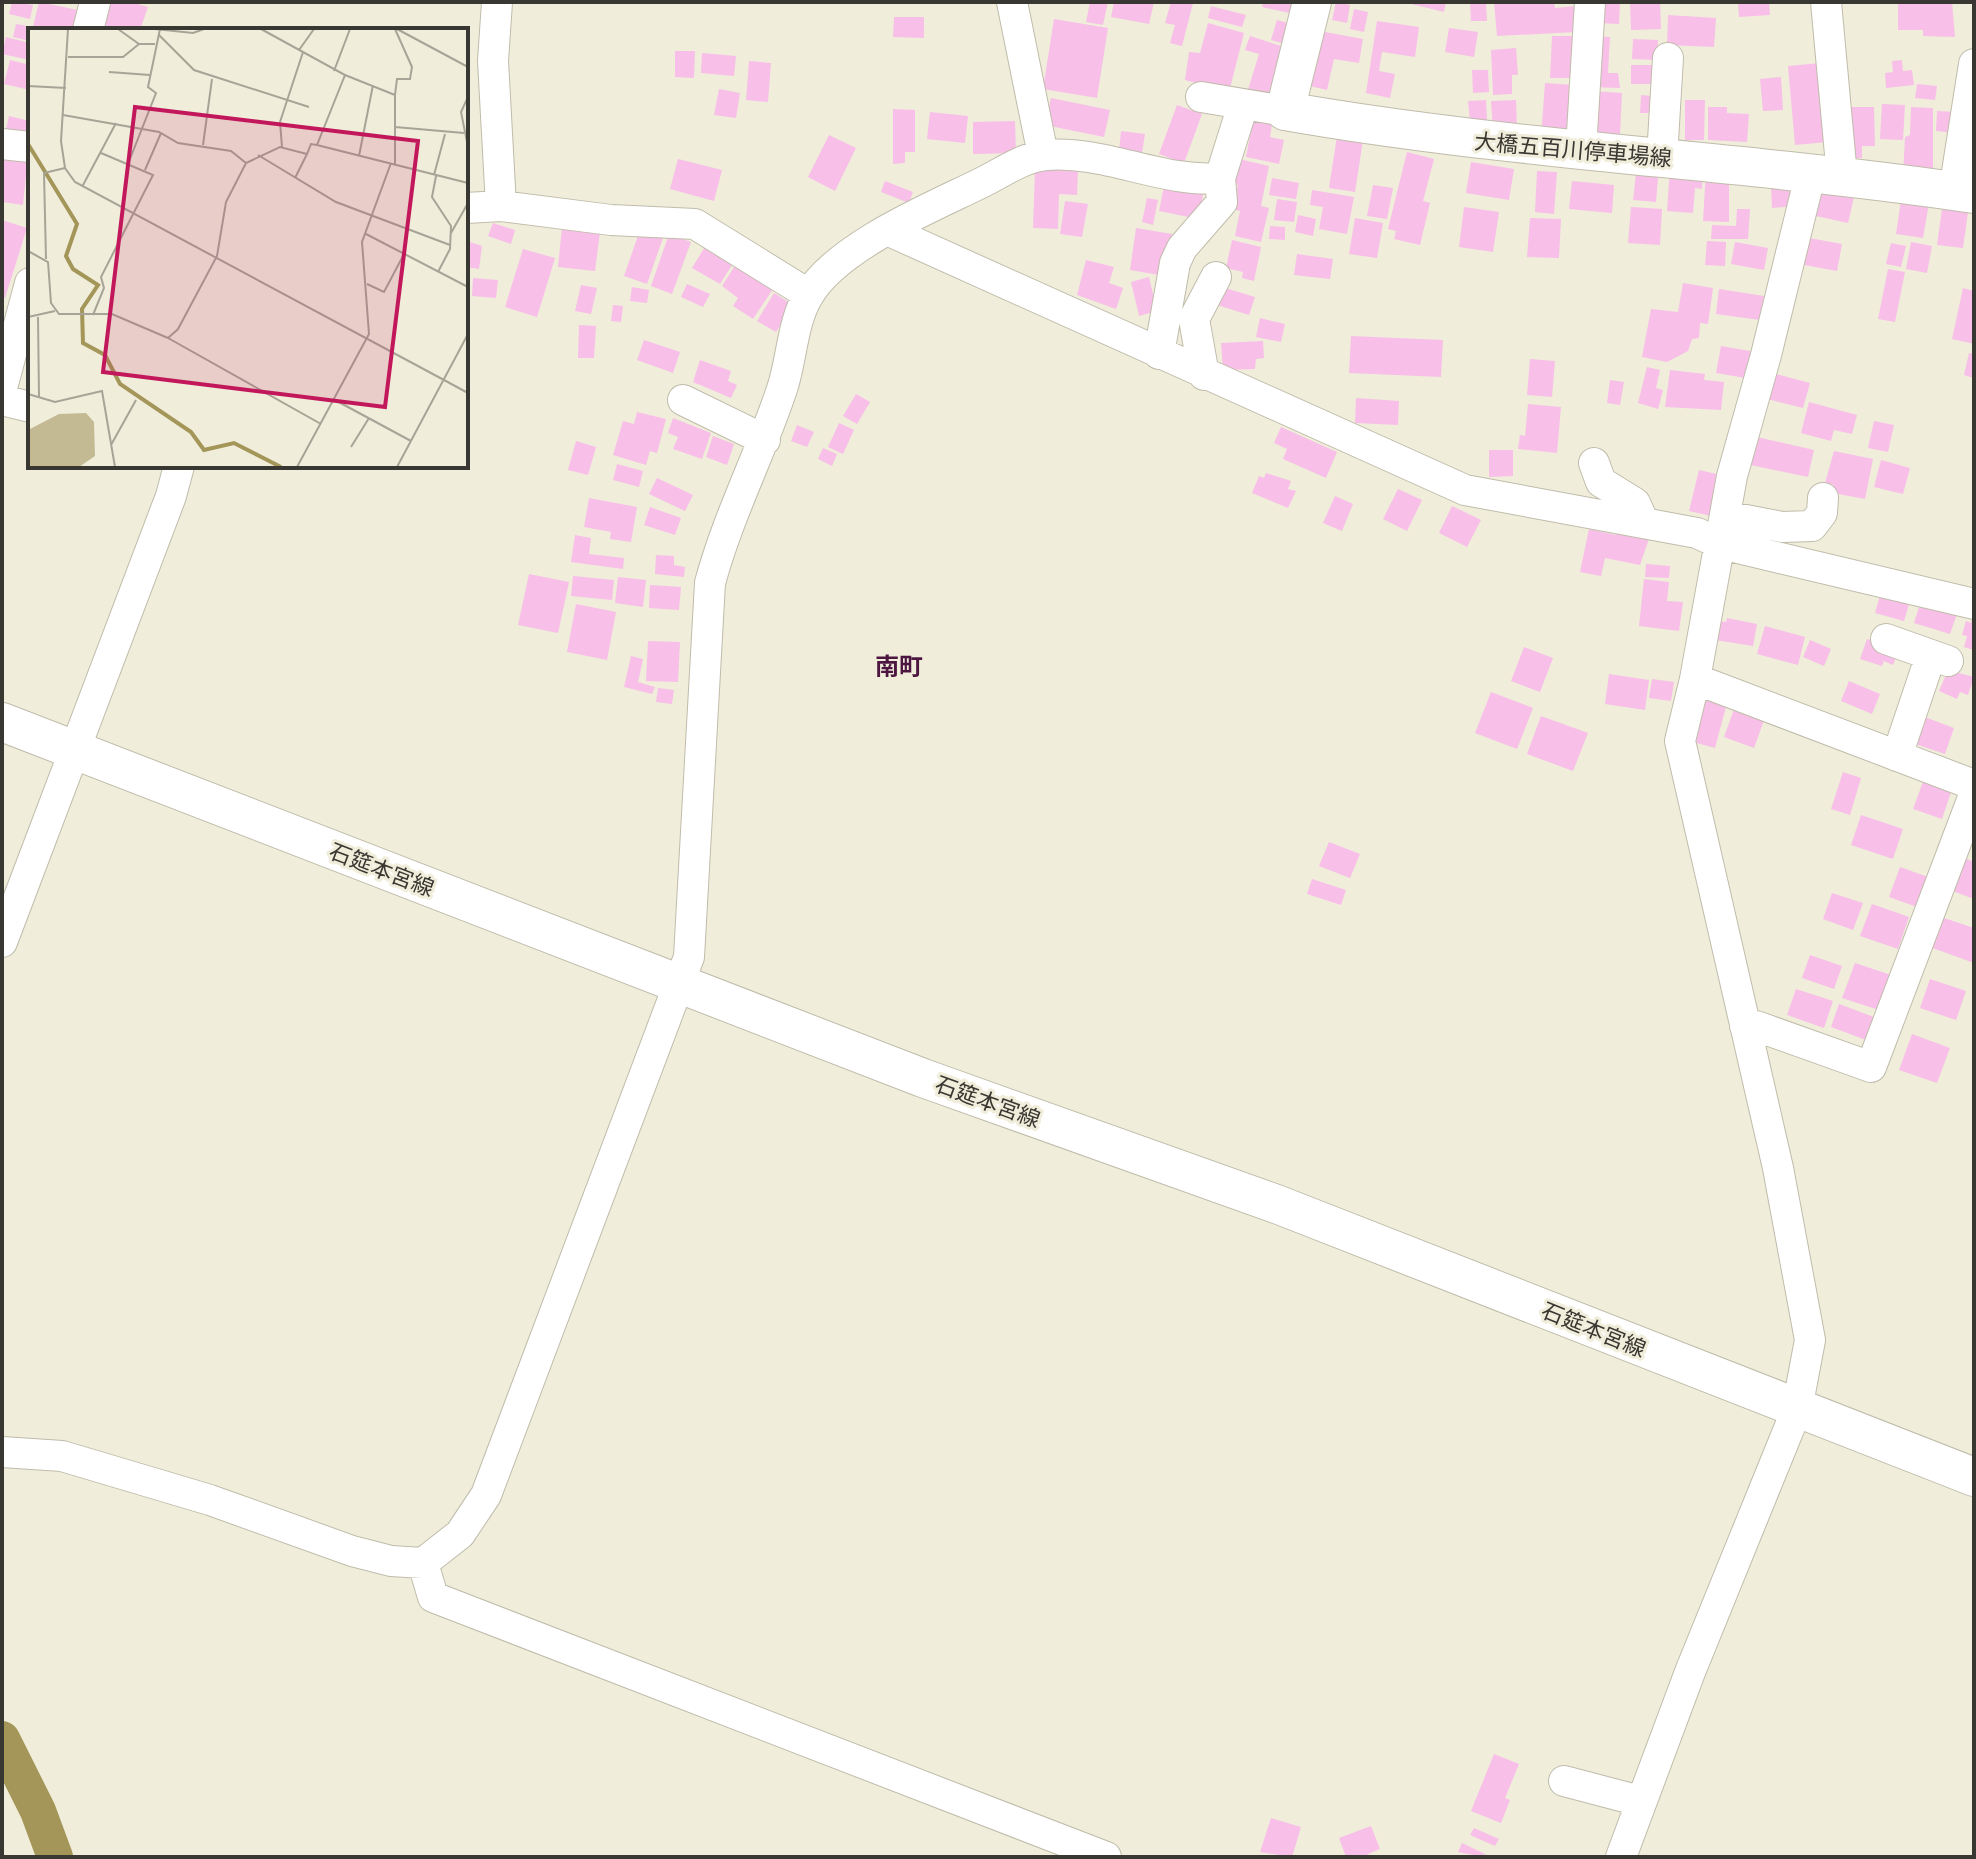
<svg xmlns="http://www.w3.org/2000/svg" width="1976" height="1859" font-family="'IBM Plex Serif','Noto Sans JP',serif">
<rect width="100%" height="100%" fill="#f0eddb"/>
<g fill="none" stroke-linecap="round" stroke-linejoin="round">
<path stroke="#a49659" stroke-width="36" d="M 2,1739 L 38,1811 L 55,1857"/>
</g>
<path fill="#f8bfe8" d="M 12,2 L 33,5 L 30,19 L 9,14 Z
M 39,2 L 78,10 L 73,30 L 30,30 L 30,41 L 13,37 L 16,24 L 33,27 Z
M 103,2 L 131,2 L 148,7 L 140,30 L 94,30 Z
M 1090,2 L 1108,2 L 1103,25 L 1086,22 Z
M 1114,2 L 1154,2 L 1149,24 L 1111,17 Z
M 1171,2 L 1193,3 L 1182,46 L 1170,43 L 1175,25 L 1165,23 Z
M 1263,2 L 1297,2 L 1294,14 L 1262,7 Z
M 1336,2 L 1350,5 L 1347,23 L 1332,20 Z
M 1403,2 L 1446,2 L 1444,12 Z
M 1470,2 L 1486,2 L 1487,21 L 1471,21 Z
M 1494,2 L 1554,2 L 1555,8 L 1575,6 L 1577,32 L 1497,36 Z
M 1598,2 L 1620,2 L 1619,24 L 1597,23 Z
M 1630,2 L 1660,2 L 1661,29 L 1631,30 Z
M 1738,2 L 1769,2 L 1770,15 L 1739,17 Z
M 1898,2 L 1952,2 L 1955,37 L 1923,36 L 1923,30 L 1898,30 Z
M 1211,6 L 1246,15 L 1242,27 L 1208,18 Z
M 1354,9 L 1368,12 L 1364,32 L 1350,29 Z
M 1668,15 L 1716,18 L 1714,47 L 1667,45 Z
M 894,17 L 924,17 L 924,38 L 893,37 Z
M 1054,19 L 1108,28 L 1097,98 L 1043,89 Z
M 1277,20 L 1294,25 L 1288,45 L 1271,40 Z
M 1377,21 L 1419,27 L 1415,57 L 1382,52 L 1379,71 L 1395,74 L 1390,98 L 1366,93 Z
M 1208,23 L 1244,33 L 1229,92 L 1185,80 L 1189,52 L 1200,53 Z
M 1449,28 L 1478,32 L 1474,57 L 1445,52 Z
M 1314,30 L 1363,39 L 1359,63 L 1334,59 L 1327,90 L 1301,84 Z
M 1250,36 L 1284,47 L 1268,100 L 1247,93 L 1259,54 L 1245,50 Z
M 1552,36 L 1580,36 L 1580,56 L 1571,56 L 1571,78 L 1550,78 Z
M 1594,36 L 1610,37 L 1608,73 L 1618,73 L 1620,88 L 1591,87 Z
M 6,37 L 30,43 L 30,60 L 2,54 Z
M 1633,39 L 1658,40 L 1657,60 L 1632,59 Z
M 1516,48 L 1518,75 L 1512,75 L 1512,94 L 1493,95 L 1491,50 Z
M 675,51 L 695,51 L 694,78 L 675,77 Z
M 702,53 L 736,56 L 734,76 L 701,73 Z
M 10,60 L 30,65 L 30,90 L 4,84 Z
M 1902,60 L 1903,71 L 1912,70 L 1914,85 L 1886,88 L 1885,73 L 1893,72 L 1892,61 Z
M 749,61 L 771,63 L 768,102 L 746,100 Z
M 1821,63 L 1828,142 L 1795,145 L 1788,66 Z
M 1631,65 L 1654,65 L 1653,84 L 1631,84 Z
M 1472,70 L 1488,70 L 1489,92 L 1473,93 Z
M 1781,77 L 1783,110 L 1763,111 L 1760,79 Z
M 1545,83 L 1574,85 L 1570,139 L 1541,137 Z
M 1917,84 L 1937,86 L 1935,100 L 1915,98 Z
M 719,89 L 740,93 L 736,118 L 714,115 Z
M 1592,91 L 1622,93 L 1620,135 L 1590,133 Z
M 1641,95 L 1652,96 L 1651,113 L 1640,113 Z
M 1051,98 L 1110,110 L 1104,137 L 1045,125 Z
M 1486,100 L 1487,120 L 1470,121 L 1468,101 Z
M 1516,100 L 1517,129 L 1493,131 L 1491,101 Z
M 1685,100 L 1705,100 L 1704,140 L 1685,140 Z
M 1882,104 L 1905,105 L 1903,140 L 1880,139 Z
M 1177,105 L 1202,114 L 1184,163 L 1159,154 Z
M 1708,107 L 1727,107 L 1727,113 L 1749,114 L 1747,142 L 1708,140 Z
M 1848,107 L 1874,107 L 1875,146 L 1862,146 L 1862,158 L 1847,158 Z
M 1911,107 L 1933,108 L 1933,178 L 1903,176 L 1905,137 L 1910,135 Z
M 893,109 L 915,110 L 915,152 L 905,152 L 905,163 L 893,164 Z
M 1937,111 L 1957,112 L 1955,133 L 1936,131 Z
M 930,112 L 968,116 L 965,143 L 927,139 Z
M 9,116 L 30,121 L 30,140 L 5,134 Z
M 1253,120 L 1272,124 L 1270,137 L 1284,140 L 1279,164 L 1246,157 Z
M 1015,121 L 1016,153 L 973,154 L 973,122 Z
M 1121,131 L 1145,134 L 1142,153 L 1119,151 Z
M 829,135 L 856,148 L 835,191 L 808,177 Z
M 1337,136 L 1363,140 L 1355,192 L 1329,188 Z
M 1407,152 L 1434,159 L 1423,201 L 1430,203 L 1420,245 L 1394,239 L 1396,231 L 1388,229 Z
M 2,153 L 28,156 L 23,205 L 2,202 Z
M 678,159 L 722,170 L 714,201 L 670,189 Z
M 1239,159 L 1269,166 L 1261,206 L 1269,208 L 1261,242 L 1235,236 L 1240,211 L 1233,209 L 1238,185 L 1232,183 Z
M 1471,162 L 1514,169 L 1509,200 L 1466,193 Z
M 1637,164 L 1659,166 L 1656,202 L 1633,200 Z
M 1670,168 L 1703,169 L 1702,189 L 1695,188 L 1693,213 L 1667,211 Z
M 1035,169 L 1078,171 L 1077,195 L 1059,194 L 1058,229 L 1033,228 Z
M 1706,170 L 1729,171 L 1729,222 L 1703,221 Z
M 1537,171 L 1557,172 L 1554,214 L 1535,212 Z
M 1272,178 L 1299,183 L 1296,199 L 1269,195 Z
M 885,181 L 913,192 L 909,203 L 881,192 Z
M 1165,181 L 1204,190 L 1198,219 L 1159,211 Z
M 1572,181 L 1614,185 L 1612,213 L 1569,209 Z
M 1794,184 L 1796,206 L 1772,208 L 1771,185 Z
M 1373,185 L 1393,188 L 1387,219 L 1367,216 Z
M 1823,186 L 1855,193 L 1848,223 L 1816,216 Z
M 1312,190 L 1354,197 L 1347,234 L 1319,229 L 1323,207 L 1310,205 Z
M 1902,193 L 1930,197 L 1923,238 L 1896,234 Z
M 1147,198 L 1158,200 L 1153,225 L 1142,222 Z
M 1277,199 L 1297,202 L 1294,222 L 1274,220 Z
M 1065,201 L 1088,204 L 1082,237 L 1060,234 Z
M 1464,207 L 1499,212 L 1493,252 L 1459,247 Z
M 1631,207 L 1662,209 L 1660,245 L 1628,243 Z
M 1737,209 L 1750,209 L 1748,239 L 1711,239 L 1712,225 L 1736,226 Z
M 1942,209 L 1968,212 L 1963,248 L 1937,245 Z
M 1298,215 L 1316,219 L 1313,236 L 1295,232 Z
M 1355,218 L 1383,223 L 1377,258 L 1349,254 Z
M 1530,218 L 1561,219 L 1559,258 L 1527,257 Z
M 2,220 L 27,228 L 5,298 L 2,297 Z
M 493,223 L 515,230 L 511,244 L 488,236 Z
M 1270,226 L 1285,227 L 1285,240 L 1269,239 Z
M 562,227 L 600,232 L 595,271 L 558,267 Z
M 1136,228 L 1172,234 L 1165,276 L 1130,270 Z
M 640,230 L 663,238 L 647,284 L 624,276 Z
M 669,234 L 691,242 L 672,294 L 651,286 Z
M 1804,237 L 1842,244 L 1837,271 L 1799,264 Z
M 1232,240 L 1261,247 L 1254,281 L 1242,278 L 1243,272 L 1226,268 Z
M 467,241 L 482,246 L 479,269 L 466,267 Z
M 1707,241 L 1726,242 L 1725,266 L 1705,265 Z
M 1735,242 L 1768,248 L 1764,270 L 1731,264 Z
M 1911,242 L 1932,246 L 1927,273 L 1906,269 Z
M 1891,243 L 1906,246 L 1901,267 L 1886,264 Z
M 706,245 L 734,262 L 720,284 L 692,268 Z
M 523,249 L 555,258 L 537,317 L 505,307 Z
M 1297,254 L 1333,259 L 1330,279 L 1294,275 Z
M 1086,260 L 1114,267 L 1109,283 L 1123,288 L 1116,309 L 1077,295 Z
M 736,264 L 773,289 L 753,319 L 733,306 L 738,298 L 722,286 Z
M 1888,269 L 1905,272 L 1895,322 L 1878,319 Z
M 1149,277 L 1157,311 L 1139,316 L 1131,282 Z
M 473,278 L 498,280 L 496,298 L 472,296 Z
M 1683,283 L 1713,288 L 1708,324 L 1700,323 L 1699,338 L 1692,339 L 1688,351 L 1667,362 L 1642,357 L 1651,309 L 1678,312 Z
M 687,284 L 710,294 L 703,307 L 681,297 Z
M 581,285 L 597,288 L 591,314 L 575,311 Z
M 632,287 L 649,290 L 647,303 L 630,301 Z
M 1222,287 L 1255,297 L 1249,315 L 1217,305 Z
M 1963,288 L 1974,291 L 1974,344 L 1952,339 Z
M 1719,289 L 1764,296 L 1760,320 L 1716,314 Z
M 774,293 L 793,305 L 776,332 L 757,321 Z
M 613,305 L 623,306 L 621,322 L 611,321 Z
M 1260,318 L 1285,324 L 1281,342 L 1256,337 Z
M 579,325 L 596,326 L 594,358 L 578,358 Z
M 1351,336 L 1443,340 L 1441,377 L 1349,373 Z
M 644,340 L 680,352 L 673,373 L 637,360 Z
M 1263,341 L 1264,358 L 1256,359 L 1255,369 L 1223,370 L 1221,343 Z
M 1721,346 L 1756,352 L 1751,379 L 1716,373 Z
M 1969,353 L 1974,354 L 1974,378 L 1964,375 Z
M 1530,359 L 1555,361 L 1552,397 L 1527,395 Z
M 700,360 L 731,371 L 728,381 L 737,385 L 731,398 L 693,382 Z
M 1647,367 L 1660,370 L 1656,388 L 1663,390 L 1658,409 L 1638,403 Z
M 1670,370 L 1705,374 L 1704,380 L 1724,382 L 1721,410 L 1665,407 Z
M 1769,372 L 1810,383 L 1803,408 L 1763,398 Z
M 1610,380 L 1624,382 L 1620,405 L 1607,403 Z
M 856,394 L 870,402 L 857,424 L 843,416 Z
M 1356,398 L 1399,401 L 1398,425 L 1355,423 Z
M 1809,402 L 1857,415 L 1852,434 L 1834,430 L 1831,441 L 1801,433 Z
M 1528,404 L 1561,407 L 1557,453 L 1518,449 L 1520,435 L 1525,436 Z
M 637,412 L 666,419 L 657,453 L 650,451 L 646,465 L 613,455 L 623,421 L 634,424 Z
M 673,418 L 711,433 L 702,459 L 673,449 L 678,437 L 668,433 Z
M 1874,421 L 1894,425 L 1888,452 L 1868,448 Z
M 839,423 L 854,430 L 843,454 L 828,447 Z
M 797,425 L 814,432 L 807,447 L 791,441 Z
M 1281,427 L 1337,452 L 1326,478 L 1283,459 L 1287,449 L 1274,443 Z
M 713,436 L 734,444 L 727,465 L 706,457 Z
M 1752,436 L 1814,450 L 1808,477 L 1746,464 Z
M 576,441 L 596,447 L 588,475 L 568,470 Z
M 823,448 L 837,454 L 832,466 L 818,459 Z
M 1489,450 L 1513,450 L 1513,476 L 1489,477 Z
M 1834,451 L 1873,459 L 1865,499 L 1833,493 L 1834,485 L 1825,483 Z
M 1881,460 L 1910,468 L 1903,494 L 1874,487 Z
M 617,464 L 643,471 L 639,487 L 613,480 Z
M 1699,470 L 1721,475 L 1711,516 L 1689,511 Z
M 1266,473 L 1291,481 L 1288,489 L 1296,491 L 1288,508 L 1252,493 L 1259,476 L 1264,478 Z
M 657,478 L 693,495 L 685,511 L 649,494 Z
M 1398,489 L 1422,500 L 1407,531 L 1383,519 Z
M 1335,496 L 1353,504 L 1342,531 L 1323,523 Z
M 589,498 L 637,507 L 631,542 L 610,539 L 611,532 L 584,527 Z
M 1452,506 L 1481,520 L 1467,547 L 1439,533 Z
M 650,507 L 681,518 L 675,535 L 644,525 Z
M 1618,527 L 1651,533 L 1640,565 L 1605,558 L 1601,576 L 1580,572 L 1589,529 L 1616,535 Z
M 575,535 L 591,538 L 589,554 L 624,558 L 623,569 L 571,562 Z
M 656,555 L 674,556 L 674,565 L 685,567 L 684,577 L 655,574 Z
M 1646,564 L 1670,566 L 1669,578 L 1645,577 Z
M 529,574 L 569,582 L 558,633 L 518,625 Z
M 573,576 L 614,580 L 612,600 L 571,596 Z
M 618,577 L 646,580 L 643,607 L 615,603 Z
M 1644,579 L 1669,582 L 1667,601 L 1683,602 L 1679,631 L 1639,626 Z
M 650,585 L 681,587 L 679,610 L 649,608 Z
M 1881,592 L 1910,601 L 1904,621 L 1875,613 Z
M 576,604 L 616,612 L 607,660 L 567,652 Z
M 1920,604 L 1958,611 L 1950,634 L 1914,623 Z
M 1973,614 L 1974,614 L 1974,650 L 1964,647 L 1967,636 L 1962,635 L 1966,621 L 1971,623 Z
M 1727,618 L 1757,624 L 1753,646 L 1715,640 L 1718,621 L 1726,622 Z
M 1765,626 L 1805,637 L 1798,665 L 1757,654 Z
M 1867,639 L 1899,650 L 1893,665 L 1884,661 L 1882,666 L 1860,659 Z
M 1810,640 L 1831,649 L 1824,666 L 1803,657 Z
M 648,641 L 680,642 L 678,682 L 646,681 Z
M 1524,647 L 1553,658 L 1540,692 L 1511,681 Z
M 631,656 L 643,659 L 638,682 L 655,687 L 652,694 L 624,687 Z
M 1948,670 L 1974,677 L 1968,695 L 1960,692 L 1957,699 L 1939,691 Z
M 1609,674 L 1649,680 L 1645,710 L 1605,704 Z
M 1652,679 L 1674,682 L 1671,701 L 1649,698 Z
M 1849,681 L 1880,694 L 1872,714 L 1841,701 Z
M 658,688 L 674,690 L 672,704 L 656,702 Z
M 1491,692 L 1533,708 L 1517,749 L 1475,733 Z
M 1705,697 L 1727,703 L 1715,748 L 1693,742 Z
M 1734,709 L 1764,720 L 1754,748 L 1724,737 Z
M 1541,716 L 1588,733 L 1573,771 L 1527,754 Z
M 1922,716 L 1954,728 L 1945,754 L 1912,743 Z
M 1843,772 L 1861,778 L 1850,815 L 1831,809 Z
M 1924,779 L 1952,789 L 1942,819 L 1913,809 Z
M 1861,815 L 1903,829 L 1893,859 L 1851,845 Z
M 1329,842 L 1360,854 L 1350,878 L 1319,866 Z
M 1962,857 L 1974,862 L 1974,899 L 1950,890 Z
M 1900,867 L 1928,877 L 1917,907 L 1889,897 Z
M 1312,879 L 1346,890 L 1341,905 L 1307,894 Z
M 1832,893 L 1863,903 L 1853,930 L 1823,919 Z
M 1872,904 L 1909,917 L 1898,949 L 1860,936 Z
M 1938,916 L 1974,928 L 1974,963 L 1927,946 Z
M 1810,955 L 1842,966 L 1834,989 L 1802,978 Z
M 1855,963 L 1894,976 L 1882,1011 L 1842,998 Z
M 1930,979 L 1966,991 L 1956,1020 L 1920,1008 Z
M 1796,989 L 1833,1001 L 1824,1028 L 1787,1015 Z
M 1839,1004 L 1874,1017 L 1866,1040 L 1831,1027 Z
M 1912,1034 L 1950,1048 L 1937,1083 L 1899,1070 Z
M 1494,1754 L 1519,1764 L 1505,1798 L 1510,1800 L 1501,1823 L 1471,1811 Z
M 1271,1818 L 1301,1827 L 1292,1857 L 1260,1852 Z
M 1371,1826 L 1380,1849 L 1368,1854 L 1369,1857 L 1346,1857 L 1339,1838 Z
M 1474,1828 L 1499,1839 L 1495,1846 L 1470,1835 Z
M 1462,1843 L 1485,1854 L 1484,1857 L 1458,1852 Z"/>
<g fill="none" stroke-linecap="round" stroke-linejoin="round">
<g stroke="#c0bcab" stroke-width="32">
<path id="minor" d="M 497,2 L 493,61 L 501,206
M 1012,2 L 1043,155
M 1826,2 L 1842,176
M 88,30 L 95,2
M 1201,97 L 1285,111
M 2,144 L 30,147
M 1581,149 L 1590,2
M 1662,157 L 1668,58
M 1954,191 L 1974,64
M 466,208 L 501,206 L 611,220 L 695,224 L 808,294
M 887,230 L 1465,490 L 1697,533 L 1721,544 L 1974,604
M 1159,354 L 1175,263 L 1182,248 L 1222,202 L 1220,178
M 1204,375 L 1194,319 L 1216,277
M 2,388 L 30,283
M 2,400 L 30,407
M 683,400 L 765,440
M 1594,463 L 1601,482 L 1635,503 L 1644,523
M 1725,516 L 1782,527 L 1812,526 L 1822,513 L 1823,498
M 1886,639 L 1948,661
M 1695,679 L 1974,785
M 1897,756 L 1931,655
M 2,942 L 171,496 L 179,466
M 1745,1026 L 1756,1026 L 1871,1067 L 1974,795
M 2,1452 L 62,1456 L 210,1500 L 352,1551 L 391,1561 L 423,1563 L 460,1534 L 486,1495 L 689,957 L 710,583 C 728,516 760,455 782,389 C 792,359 792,323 808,296 C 836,247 930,208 979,184 C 1000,174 1023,157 1046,155 C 1105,150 1162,183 1220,178 L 1243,105
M 423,1563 L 433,1597 L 1106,1857
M 1564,1781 L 1640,1801
M 1621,1857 L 1690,1672 L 1797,1409 L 1810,1340 L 1778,1168 L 1680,741 L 1695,679 L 1732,476 L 1766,355 L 1811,172"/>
</g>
<g stroke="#c0bcab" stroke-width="40">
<path id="major" d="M 1312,2 L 1285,111 C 1513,151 1745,160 1974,194
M 2,722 L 923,1078 L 1279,1205 L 1974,1477"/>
</g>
<use href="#minor" stroke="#fff" stroke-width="30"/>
<use href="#major" stroke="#fff" stroke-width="38"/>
</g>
<g text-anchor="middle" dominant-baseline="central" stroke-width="6" stroke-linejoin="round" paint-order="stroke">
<g font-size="22" fill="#393731" stroke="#f0eddb">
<text transform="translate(1573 149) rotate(5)">大橋五百川停車場線</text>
<text transform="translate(382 869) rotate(21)">石筵本宮線</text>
<text transform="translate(988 1101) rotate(20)">石筵本宮線</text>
<text transform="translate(1594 1329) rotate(22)">石筵本宮線</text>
</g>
<g font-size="24" font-weight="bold" fill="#4d1641" stroke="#f0eddb">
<text x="899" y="666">南町</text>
</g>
</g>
<g transform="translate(28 28)">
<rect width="440" height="440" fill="#f0eddb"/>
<path d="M 58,385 L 66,394 L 67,428 L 51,439 L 0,439 L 0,402 L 31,386 Z" fill="#c3ba94"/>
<path fill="none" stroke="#a49659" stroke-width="4" d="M 0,116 L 49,196 L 38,228 L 45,241 L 70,257 L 54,281 L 55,315 L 77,327 L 92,356 L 163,404 L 176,422 L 206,415 L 253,439"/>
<path fill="none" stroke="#a7a497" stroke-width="2" d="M 40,1 L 33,113 L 37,140 L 47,154 L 416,352M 90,1 L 111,16 L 127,16M 127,1 L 165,5 L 176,1M 233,1 L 317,47 L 289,117 L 440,155M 367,1 L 384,39 L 382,51 L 369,51 L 367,67M 369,1 L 440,39M 131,7 L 166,42 L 281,79M 271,22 L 286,1M 40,29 L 95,29 L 111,16M 306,43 L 322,1M 81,44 L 122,47M 317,47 L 367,67 L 367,136M 0,58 L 38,60M 440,69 L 433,84 L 440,119M 35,87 L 131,104 L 150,115 L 203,123 L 218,135M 367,99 L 436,105M 175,117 L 184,51M 254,119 L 252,94 L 275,24M 230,127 L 308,174 L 422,217M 331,128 L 345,57M 100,136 L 128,65 L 120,59 L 132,1M 117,142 L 133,105M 406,147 L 417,106M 408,148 L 404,169 L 423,198 L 422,221 L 410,244M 267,150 L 279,126M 54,159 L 88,95M 423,205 L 440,175M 338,206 L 440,259M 0,223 L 20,234 L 23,275 L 31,286 L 84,286 L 140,310M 18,231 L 16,145 L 37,140M 339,256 L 356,264 L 376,226M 65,287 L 76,260 L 73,249 L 125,147 L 73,125M 0,289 L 27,283M 10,289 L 11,369M 140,310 L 150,301 L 189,228 L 198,174 L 218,135 L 252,119 L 279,126 L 283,116 L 289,117M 140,310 L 293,396M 416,352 L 440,365M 0,366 L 27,374 L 74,363 L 87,439M 307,372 L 383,413M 83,417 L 108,372M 323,419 L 341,390M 269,439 L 341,306 L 334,214 L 363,135M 369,439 L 440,306"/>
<path fill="#c2185b" fill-opacity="0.15" stroke="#c2185b" stroke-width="4" d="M 107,79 L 390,113 L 357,379 L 75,344 Z"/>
<rect width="440" height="440" fill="none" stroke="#393731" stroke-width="4"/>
</g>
<rect width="1976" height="1859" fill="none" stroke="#393731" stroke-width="8"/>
</svg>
